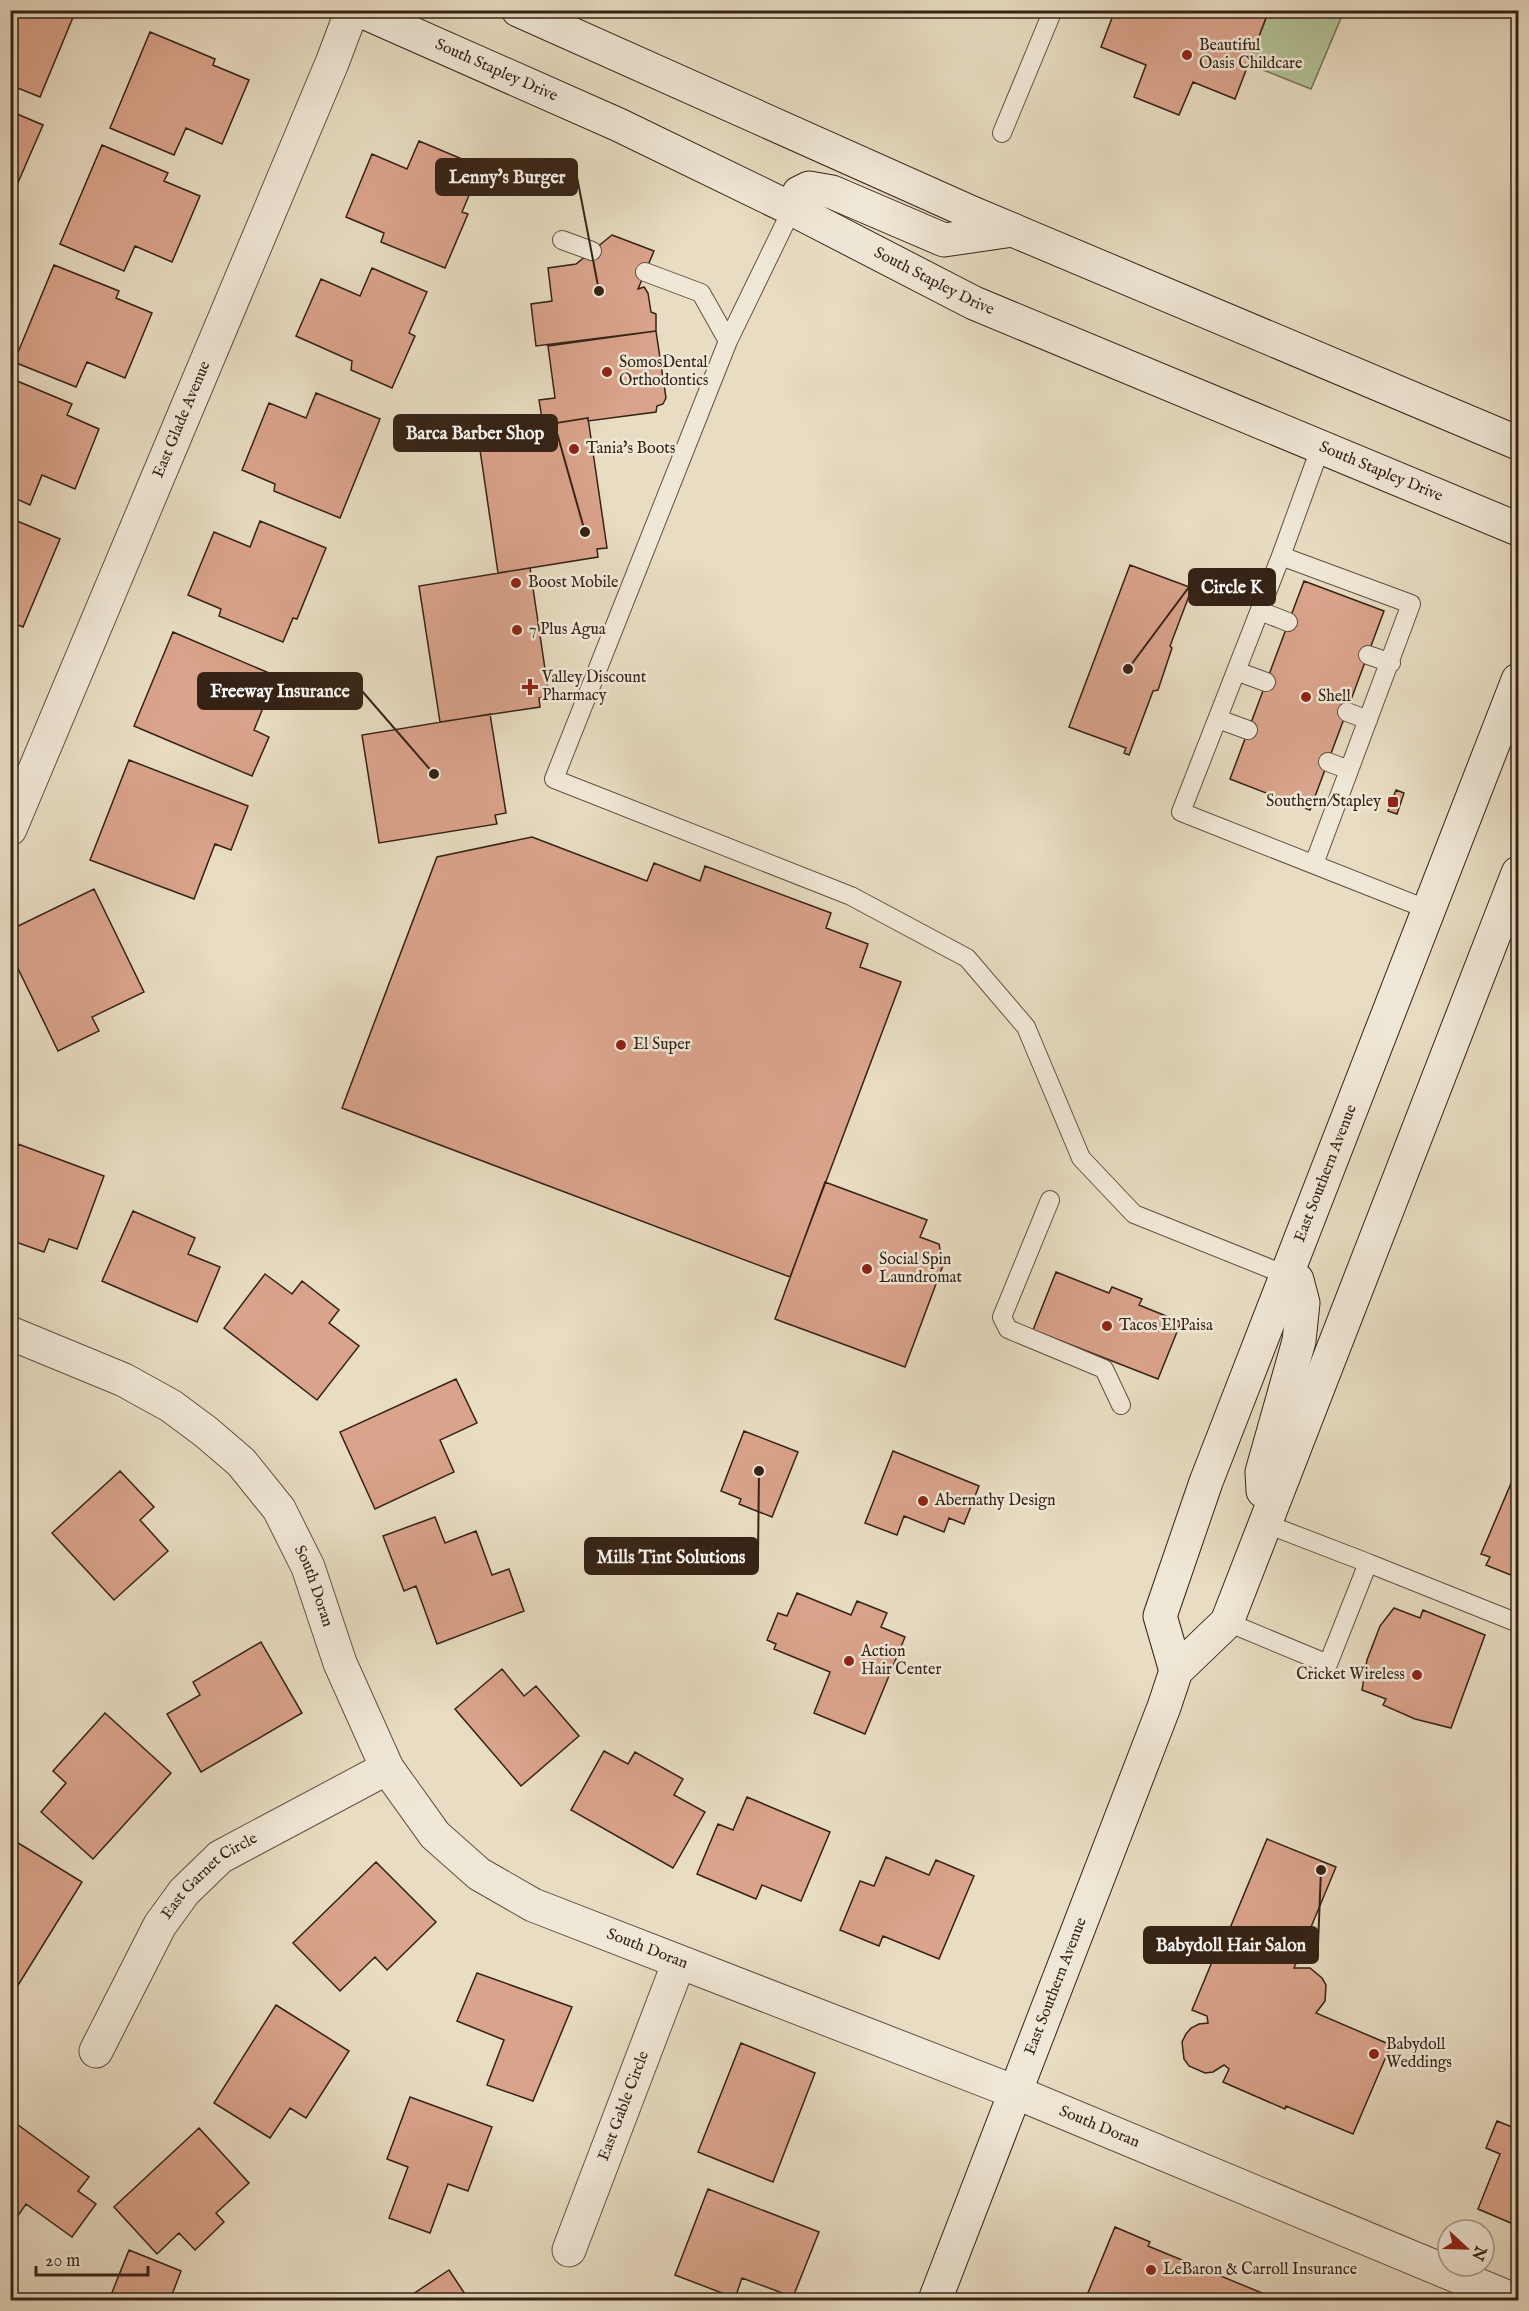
<svg xmlns="http://www.w3.org/2000/svg" width="1529" height="2311" font-family="'IM FELL English',serif">
<rect width="100%" height="100%" fill="#e8dcc2"/>
<filter id="stains"><feTurbulence type="fractalNoise" baseFrequency=".00333" numOctaves="4"/><feColorMatrix values="0 0 0 0 .2 0 0 0 0 .09 0 0 0 0 .02 0 0 0 .5 -.17"/></filter>
<radialGradient id="worn" r=".72"><stop offset=".6" stop-color="#630" stop-opacity="0"/><stop offset="1" stop-color="#630" stop-opacity=".3"/></radialGradient>
<path fill="#b2c196" stroke="#747256" stroke-width="1.5" d="M 1269,11 L 1344,11 L 1311,89 L 1248,64 Z"/>
<path fill="#daa38b" stroke="#352215" stroke-width="1.5" d="M 10,10 L 76,10 L 40,97 L 10,85 Z
M 1115,10 L 1269,10 L 1235,99 L 1193,82 L 1179,115 L 1134,97 L 1146,65 L 1101,47 Z
M 150,32 L 215,59 L 213,65 L 249,80 L 222,144 L 186,128 L 174,155 L 110,128 Z
M 10,111 L 43,125 L 10,201 Z
M 419,141 L 481,167 L 462,212 L 468,214 L 445,268 L 381,242 L 384,233 L 346,217 L 372,154 L 407,169 Z
M 102,145 L 168,173 L 164,181 L 200,196 L 172,262 L 135,246 L 124,271 L 60,244 Z
M 612,235 L 654,251 L 638,289 L 644,287 L 648,293 L 651,312 L 656,314 L 656,331 L 536,346 L 531,304 L 552,301 L 548,268 L 576,264 Z
M 54,265 L 119,291 L 116,298 L 152,313 L 125,378 L 87,362 L 76,387 L 14,362 Z
M 372,268 L 427,292 L 409,333 L 415,336 L 392,388 L 351,370 L 352,361 L 296,336 L 321,279 L 360,296 Z
M 656,331 L 666,398 L 663,404 L 657,406 L 656,412 L 588,421 L 588,418 L 543,425 L 539,400 L 555,398 L 548,346 Z
M 10,378 L 72,404 L 67,415 L 99,429 L 75,489 L 42,475 L 30,505 L 10,496 Z
M 316,393 L 380,419 L 340,518 L 274,491 L 275,484 L 242,470 L 269,403 L 306,418 Z
M 588,418 L 607,548 L 597,549 L 598,557 L 498,573 L 478,436 Z
M 10,518 L 60,539 L 23,627 L 10,622 Z
M 260,521 L 326,548 L 297,619 L 293,618 L 283,642 L 219,616 L 221,609 L 188,595 L 214,532 L 250,547 Z
M 1130,565 L 1192,588 L 1170,646 L 1172,648 L 1158,690 L 1153,691 L 1129,755 L 1124,753 L 1126,748 L 1069,727 Z
M 530,568 L 549,696 L 539,698 L 540,707 L 440,722 L 419,586 Z
M 1304,581 L 1384,611 L 1310,810 L 1230,779 Z
M 173,632 L 276,676 L 254,730 L 269,737 L 252,776 L 134,726 Z
M 490,714 L 506,813 L 495,815 L 497,824 L 379,843 L 362,735 Z
M 129,760 L 248,806 L 231,850 L 215,844 L 194,899 L 90,860 Z
M 1396,790 L 1404,793 L 1397,814 L 1388,811 Z
M 532,837 L 647,881 L 654,863 L 700,881 L 705,866 L 831,913 L 826,928 L 868,944 L 860,967 L 901,982 L 790,1277 L 342,1108 L 437,857 Z
M 94,889 L 144,992 L 92,1017 L 99,1031 L 58,1051 L 10,952 L 10,930 Z
M 18,1144 L 104,1176 L 77,1249 L 49,1239 L 44,1252 L 10,1240 L 10,1165 Z
M 825,1182 L 927,1220 L 920,1237 L 939,1244 L 940,1249 L 945,1260 L 905,1367 L 775,1319 Z
M 133,1211 L 195,1238 L 188,1254 L 220,1267 L 197,1322 L 102,1281 Z
M 1056,1272 L 1109,1293 L 1112,1287 L 1142,1299 L 1139,1305 L 1181,1322 L 1158,1379 L 1033,1330 Z
M 265,1274 L 292,1294 L 302,1281 L 339,1310 L 329,1323 L 359,1346 L 317,1400 L 224,1328 Z
M 456,1379 L 477,1423 L 440,1440 L 454,1472 L 375,1509 L 340,1432 Z
M 744,1431 L 798,1452 L 772,1517 L 739,1504 L 741,1499 L 721,1491 Z
M 893,1451 L 979,1486 L 964,1524 L 949,1518 L 944,1532 L 904,1516 L 897,1535 L 865,1523 Z
M 120,1471 L 154,1507 L 140,1520 L 168,1551 L 114,1600 L 52,1533 Z
M 1515,1474 L 1518,1475 L 1518,1578 L 1486,1565 L 1490,1557 L 1481,1554 Z
M 435,1517 L 445,1543 L 476,1531 L 492,1575 L 509,1569 L 524,1611 L 437,1644 L 416,1586 L 404,1591 L 383,1536 Z
M 797,1593 L 851,1615 L 857,1601 L 887,1613 L 881,1627 L 905,1637 L 865,1734 L 814,1713 L 830,1672 L 774,1649 L 776,1644 L 767,1640 L 778,1613 L 787,1616 Z
M 1394,1608 L 1420,1618 L 1423,1610 L 1485,1635 L 1451,1728 L 1415,1719 L 1383,1705 L 1386,1699 L 1362,1690 L 1367,1660 L 1380,1626 Z
M 261,1642 L 302,1713 L 201,1772 L 167,1714 L 200,1695 L 193,1682 Z
M 502,1669 L 524,1696 L 536,1686 L 579,1736 L 521,1786 L 455,1709 Z
M 105,1713 L 171,1773 L 93,1859 L 41,1812 L 66,1783 L 53,1771 Z
M 604,1751 L 628,1764 L 635,1752 L 683,1779 L 674,1795 L 705,1812 L 673,1868 L 571,1810 Z
M 747,1797 L 830,1832 L 801,1901 L 762,1885 L 756,1899 L 697,1874 L 718,1824 L 733,1830 Z
M 10,1838 L 82,1882 L 17,1987 L 10,1983 Z
M 1267,1839 L 1336,1867 L 1294,1968 L 1310,1968 L 1322,1978 L 1326,1985 L 1325,2001 L 1316,2013 L 1391,2045 L 1353,2134 L 1286,2106 L 1285,2109 L 1223,2082 L 1229,2069 L 1224,2065 L 1213,2072 L 1205,2073 L 1189,2066 L 1184,2059 L 1182,2042 L 1186,2034 L 1191,2028 L 1199,2024 L 1208,2023 L 1207,2016 L 1192,2010 L 1222,1938 L 1225,1940 Z
M 886,1857 L 929,1875 L 936,1860 L 974,1876 L 939,1959 L 883,1936 L 879,1946 L 840,1930 L 860,1881 L 874,1886 Z
M 376,1862 L 436,1922 L 387,1970 L 375,1957 L 340,1991 L 293,1943 Z
M 477,1973 L 572,2007 L 533,2101 L 487,2085 L 504,2040 L 457,2021 Z
M 276,2005 L 349,2051 L 306,2118 L 290,2108 L 270,2138 L 214,2103 Z
M 741,2043 L 815,2073 L 773,2182 L 698,2152 Z
M 410,2097 L 492,2127 L 468,2191 L 448,2184 L 430,2233 L 389,2218 L 408,2167 L 387,2159 Z
M 10,2119 L 89,2177 L 78,2191 L 96,2204 L 72,2237 L 26,2204 L 17,2217 L 10,2212 Z
M 1497,2121 L 1512,2127 L 1513,2124 L 1518,2126 L 1518,2226 L 1478,2209 L 1500,2154 L 1486,2148 Z
M 199,2128 L 249,2183 L 216,2213 L 224,2222 L 195,2250 L 179,2233 L 157,2254 L 114,2207 Z
M 708,2189 L 819,2232 L 793,2297 L 742,2278 L 735,2298 L 675,2275 Z
M 1115,2227 L 1150,2242 L 1148,2246 L 1262,2293 L 1259,2300 L 1085,2300 Z
M 129,2250 L 181,2271 L 170,2300 L 109,2300 Z
M 449,2270 L 469,2300 L 404,2300 Z"/>
<g fill="none" stroke-linecap="round" stroke-linejoin="round">
<g stroke="#625040" stroke-width="20">
<path id="lane" d="M 1002,133 L 1053,10
M 792,209 L 728,341 L 554,779 L 851,896 L 967,958 L 1026,1027 L 1081,1158 L 1134,1214 L 1286,1275
M 562,240 L 592,251
M 645,272 L 701,293 L 728,341
M 1321,446 L 1281,556 L 1181,812 L 1429,910
M 1281,556 L 1411,604 L 1314,864
M 1260,611 L 1288,622
M 1368,655 L 1391,663
M 1236,671 L 1266,682
M 1347,712 L 1368,720
M 1218,719 L 1248,730
M 1328,762 L 1349,770
M 1050,1200 L 1002,1317 L 1008,1329 L 1104,1369 L 1121,1405
M 1368,1563 L 1518,1623
M 1227,1622 L 1328,1664 L 1368,1563 L 1264,1523"/>
</g>
<g stroke="#625040" stroke-width="35">
<g id="street">
<path id="s1" d="M 10,829 L 332,63 L 352,10"/>
<path id="s2" d="M 10,1333 L 124,1380 L 171,1406 L 206,1432 L 241,1462 L 279,1509 L 308,1567 L 340,1663 L 387,1768 L 435,1835 L 479,1874 L 533,1905 L 1015,2092 L 1514,2300"/>
<path id="s3" d="M 96,2051 L 160,1925 L 184,1892 L 220,1857 L 387,1768"/>
<path id="s4" d="M 569,2250 L 679,1962"/>
</g>
</g>
<g stroke="#352215" stroke-width="35">
<g id="secondary">
<path id="s5" d="M 359,10 L 619,125 L 792,209 L 974,303 L 1518,529"/>
<path d="M 518,10 L 970,212 L 1518,443"/>
<path d="M 792,209 L 799,193 L 809,188 L 832,192 L 944,240 L 1013,230"/>
<path d="M 1263,1491 L 1262,1472 L 1299,1341 L 1303,1303 L 1297,1280 L 1286,1275"/>
<path id="s6" d="M 1176,1671 L 1160,1616 L 1206,1482 L 1518,680"/>
<path id="s7" d="M 935,2300 L 1164,1707 L 1176,1671 L 1227,1622 L 1518,873"/>
</g>
</g>
<use href="#lane" stroke="#f0e8d7" stroke-width="18"/>
<use href="#street" stroke="#f0e8d7" stroke-width="33"/>
<use href="#secondary" stroke="#f0e8d7" stroke-width="33"/>
</g>
<g fill="#8f2418" stroke="#f0e8d7" stroke-width="2">
<circle cx="1187" cy="55" r="6"/>
<circle cx="607" cy="372" r="6"/>
<circle cx="574" cy="449" r="6"/>
<circle cx="516" cy="583" r="6"/>
<circle cx="517" cy="630" r="6"/>
<path d="M527 678h6v6h6v6h-6v6h-6v-6h-6v-6h6z"/>
<circle cx="1306" cy="697" r="6"/>
<rect x="1387" y="796" width="12" height="12" rx="3"/>
<circle cx="621" cy="1045" r="6"/>
<circle cx="867" cy="1269" r="6"/>
<circle cx="1107" cy="1326" r="6"/>
<circle cx="923" cy="1501" r="6"/>
<circle cx="849" cy="1661" r="6"/>
<circle cx="1417" cy="1675" r="6"/>
<circle cx="1374" cy="2054" r="6"/>
<circle cx="1151" cy="2270" r="6"/>
</g>
<g text-anchor="middle" dominant-baseline="central" stroke-width="5" stroke-linejoin="round" paint-order="stroke">
<g font-size="16" fill="#352215" stroke="#f0e8d7" text-anchor="start">
<text x="1199" y="46">Beautiful<tspan x="1199" dy="18">Oasis Childcare</tspan></text>
<text x="619" y="363">SomosDental<tspan x="619" dy="18">Orthodontics</tspan></text>
<text x="586" y="449">Tania's Boots</text>
<text x="528" y="583">Boost Mobile</text>
<text x="529" y="630">7 Plus Agua</text>
<text x="542" y="678">Valley Discount<tspan x="542" dy="18">Pharmacy</tspan></text>
<text x="1318" y="697">Shell</text>
<text x="1381" y="802" text-anchor="end">Southern/Stapley</text>
<text x="633" y="1045">El Super</text>
<text x="879" y="1260">Social Spin<tspan x="879" dy="18">Laundromat</tspan></text>
<text x="1119" y="1326">Tacos El Paisa</text>
<text x="935" y="1501">Abernathy Design</text>
<text x="861" y="1652">Action<tspan x="861" dy="18">Hair Center</tspan></text>
<text x="1405" y="1675" text-anchor="end">Cricket Wireless</text>
<text x="1386" y="2045">Babydoll<tspan x="1386" dy="18">Weddings</tspan></text>
<text x="1163" y="2270">LeBaron &amp; Carroll Insurance</text>
</g>
<g font-size="16" fill="#352215" stroke="#f0e8d7">
<text stroke="none"><textPath href="#s5" startOffset="150">South Stapley Drive</textPath></text>
<text stroke="none"><textPath href="#s5" startOffset="636">South Stapley Drive</textPath></text>
<text stroke="none"><textPath href="#s1" startOffset="444">East Glade Avenue</textPath></text>
<text stroke="none"><textPath href="#s5" startOffset="1122">South Stapley Drive</textPath></text>
<text stroke="none"><textPath href="#s6" startOffset="530">East Southern Avenue</textPath></text>
<text stroke="none"><textPath href="#s2" startOffset="412">South Doran</textPath></text>
<text stroke="none"><textPath href="#s3" startOffset="212">East Garnet Circle</textPath></text>
<text stroke="none"><textPath href="#s2" startOffset="934">South Doran</textPath></text>
<text stroke="none"><textPath href="#s7" startOffset="336">East Southern Avenue</textPath></text>
<text stroke="none"><textPath href="#s4" startOffset="154">East Gable Circle</textPath></text>
<text stroke="none"><textPath href="#s2" startOffset="1420">South Doran</textPath></text>
</g>
</g>
<path fill="none" stroke="#352215" stroke-width="2" d="M599 291L577 177M585 532L557 433M1128 669L1189 587M434 774L362 691M759 1471L758 1556M1321 1870L1318 1945"/>
<g fill="#352215" stroke="#f0e8d7" stroke-width="2">
<circle cx="599" cy="291" r="6"/>
<circle cx="585" cy="532" r="6"/>
<circle cx="1128" cy="669" r="6"/>
<circle cx="434" cy="774" r="6"/>
<circle cx="759" cy="1471" r="6"/>
<circle cx="1321" cy="1870" r="6"/>
</g>
<g fill="#352215" stroke="#352215" stroke-width="2">
<rect x="436" y="159" width="141" height="36" rx="6"/>
<rect x="394" y="415" width="163" height="36" rx="6"/>
<rect x="1189" y="569" width="86" height="36" rx="6"/>
<rect x="198" y="673" width="164" height="36" rx="6"/>
<rect x="585" y="1538" width="173" height="36" rx="6"/>
<rect x="1144" y="1927" width="174" height="36" rx="6"/>
</g>
<g font-size="18" text-anchor="middle" font-weight="bold" fill="#fff">
<text x="507" y="183">Lenny's Burger</text>
<text x="475" y="439">Barca Barber Shop</text>
<text x="1232" y="593">Circle K</text>
<text x="280" y="697">Freeway Insurance</text>
<text x="671" y="1563">Mills Tint Solutions</text>
<text x="1231" y="1951">Babydoll Hair Salon</text>
</g>
<rect width="1529" height="2311" fill="none" stroke="#e8dcc2" stroke-width="36"/>
<rect x="12" y="12" width="1505" height="2287" fill="none" stroke="#352215" stroke-width="3"/>
<rect x="18" y="18" width="1493" height="2275" fill="none" stroke="#352215" stroke-width="1.5"/>
<g transform="translate(1466 2248) rotate(112)"><circle r="28" fill="#f0e8d7" stroke="#a59989" stroke-width="1.5"/>
<path d="M0-4.5L10 22L0 15L-10 22Z" fill="#8f2418"/>
<text y="-9" font-size="16" font-weight="bold" text-anchor="middle" fill="#352215">N</text>
</g>
<path d="M36 2266v9h112v-9" fill="none" stroke="#352215" stroke-width="3"/>
<text x="45" y="2266" font-size="18" fill="#352215" stroke="#f0e8d7" stroke-width="4.5" paint-order="stroke">20 m</text>
<rect width="100%" height="100%" filter="url(#stains)"/>
<rect width="100%" height="100%" fill="url(#worn)"/>
</svg>
